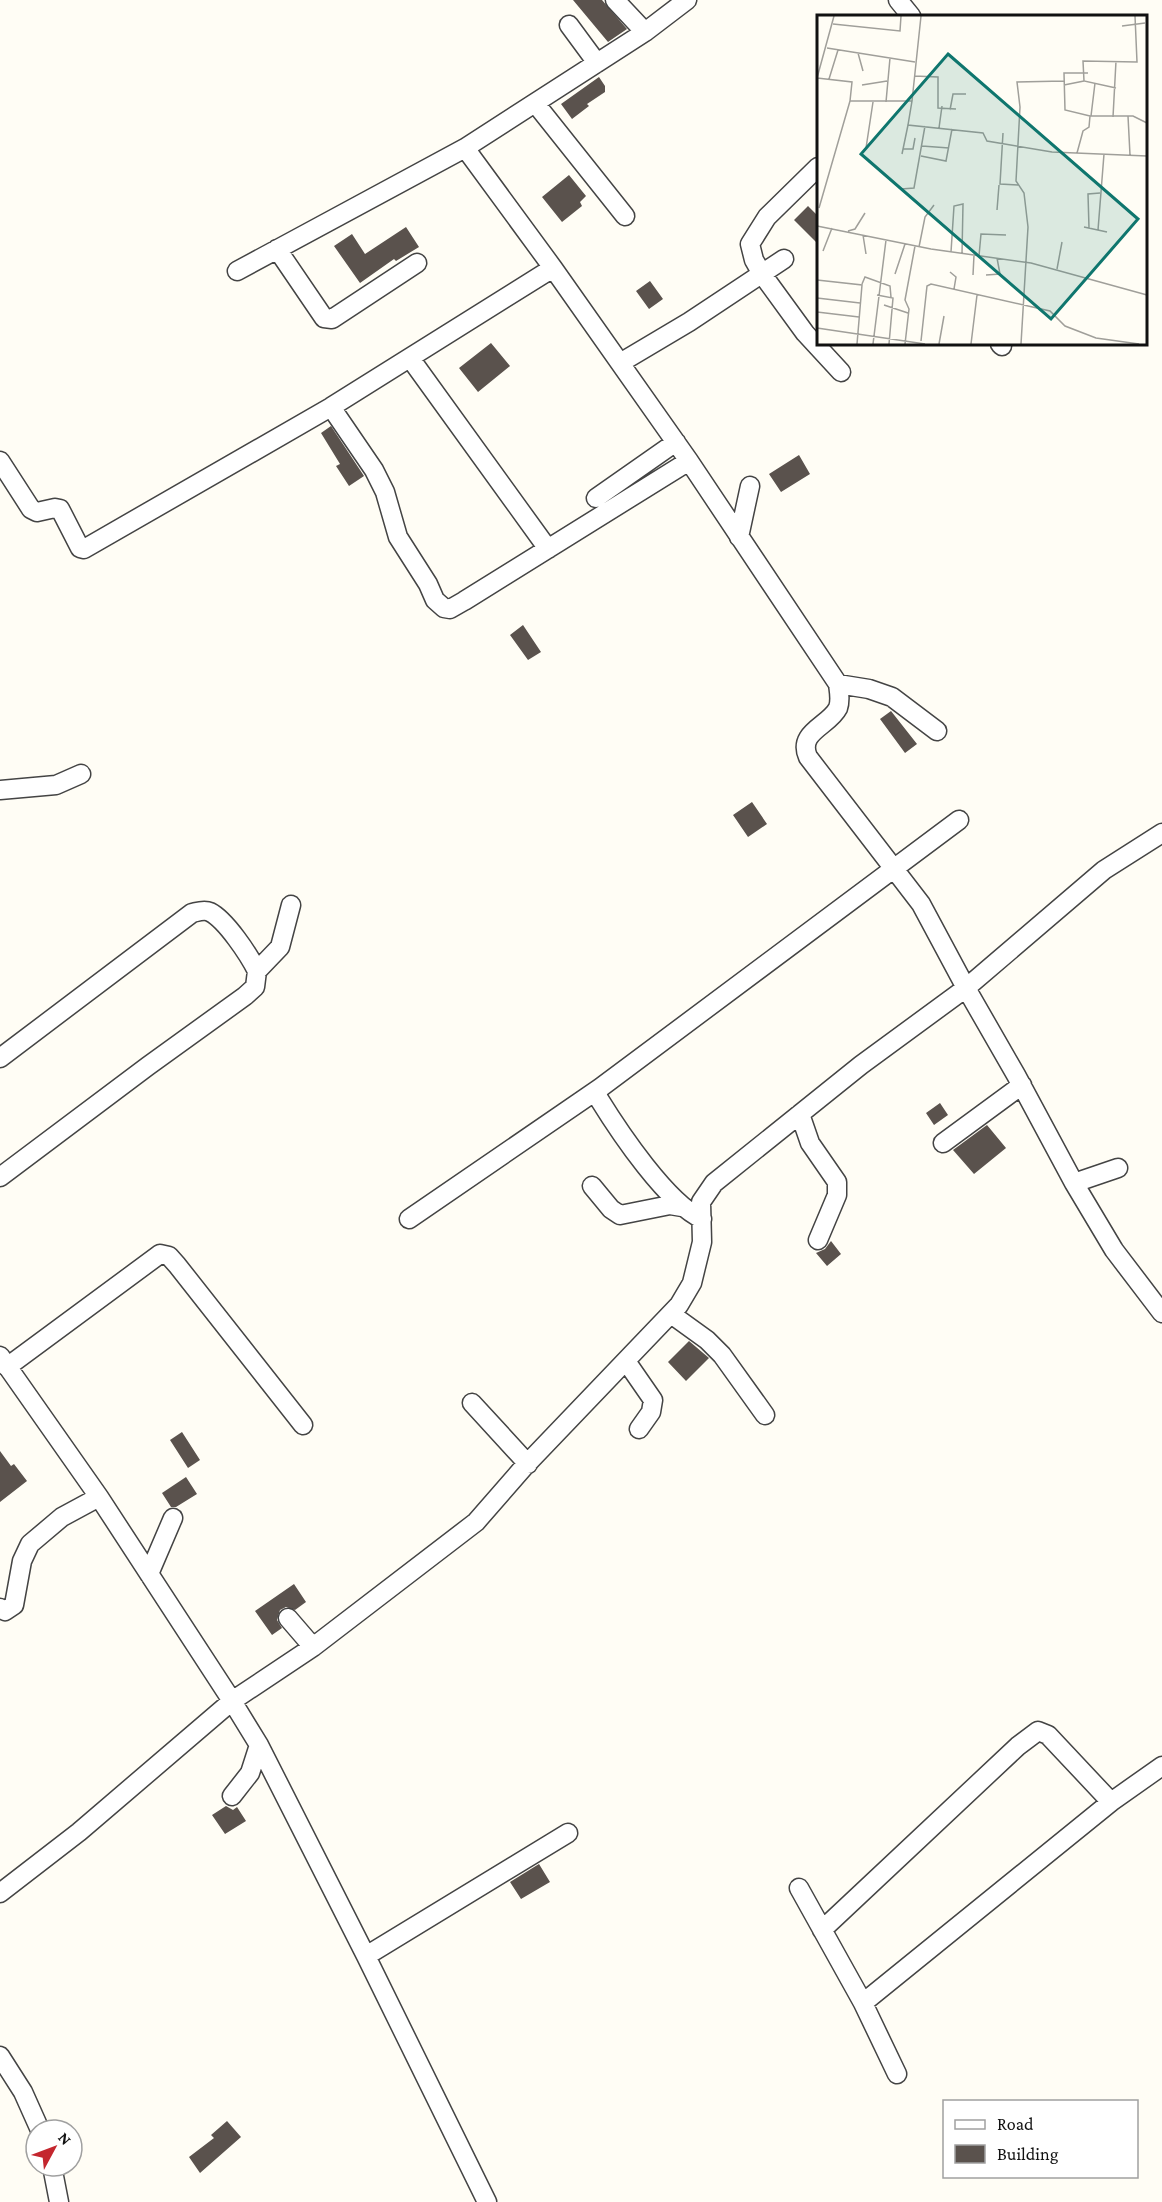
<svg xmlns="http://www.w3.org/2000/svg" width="1162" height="2202" font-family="'Crimson Pro',serif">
<rect width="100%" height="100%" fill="#fffdf5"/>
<path fill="#5a524d" d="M 573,0 L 602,0 L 627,29 L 608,42 Z
M 599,77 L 605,86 L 605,92 L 587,104 L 589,106 L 572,119 L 561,104 Z
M 569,175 L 586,196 L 580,202 L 582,206 L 562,222 L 542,197 Z
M 808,206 L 819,217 L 819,245 L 794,220 Z
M 406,227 L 419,247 L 396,261 L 394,259 L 360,283 L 334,246 L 352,234 L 365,254 Z
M 650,281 L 663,299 L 649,309 L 636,291 Z
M 491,343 L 510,366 L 478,392 L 459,368 Z
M 331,426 L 364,476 L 349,486 L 336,466 L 340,464 L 321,433 Z
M 799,455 L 810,474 L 781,492 L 769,474 Z
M 523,625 L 541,652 L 528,660 L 510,635 Z
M 891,711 L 917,744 L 905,753 L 880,719 Z
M 752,802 L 767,824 L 748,837 L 733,815 Z
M 940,1103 L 948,1115 L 934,1125 L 926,1113 Z
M 987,1125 L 1006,1148 L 974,1174 L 953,1150 Z
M 831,1241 L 841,1254 L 827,1266 L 816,1253 L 825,1249 Z
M 689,1341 L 709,1358 L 686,1381 L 668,1362 Z
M 182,1432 L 200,1460 L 188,1468 L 170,1440 Z
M 0,1451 L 11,1466 L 14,1464 L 27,1481 L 0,1502 Z
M 186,1477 L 197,1494 L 176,1507 L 171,1507 L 162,1493 Z
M 294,1584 L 306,1602 L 295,1610 L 286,1607 L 280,1610 L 277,1620 L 282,1628 L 272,1635 L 255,1611 Z
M 226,1806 L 233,1810 L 237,1807 L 246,1821 L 225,1834 L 212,1815 Z
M 539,1864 L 550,1882 L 521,1899 L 510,1882 Z
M 227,2121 L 241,2137 L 200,2173 L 189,2157 L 214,2138 L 211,2135 Z"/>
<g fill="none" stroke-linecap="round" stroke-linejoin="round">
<g stroke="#444" stroke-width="21">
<path id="street" d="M 615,0 L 645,32 L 465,148 L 553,268 L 689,461 L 838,684 C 839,692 841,700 838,708 C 829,726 797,732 808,757 L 921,904 L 966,988 L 1016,1075 L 1074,1183 L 1114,1250 L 1162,1313
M 898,0 L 911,16
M 569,25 L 597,63
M 645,32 L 687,0
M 535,103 L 625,216
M 818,167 L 767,217 L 750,244 L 754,260 L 762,274 L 805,333 L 841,372
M 277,249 L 324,318 L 332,319 L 417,263
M 237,271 L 465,148
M 1000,344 L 1002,346
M 410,358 L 548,549
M 620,363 L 689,322 L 784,259
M 331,407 L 374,470 L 385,492 L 398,537 L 428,584 L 435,600 L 444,608 L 450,609 L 464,601 L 689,461
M 0,461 L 31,509 L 37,512 L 55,508 L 60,509 L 80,548 L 84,549 L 331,407 L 553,268
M 596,498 L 676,442
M 739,537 L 750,486
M 838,684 L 869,689 L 892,697 L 937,731
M 0,790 L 56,785 L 81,774
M 257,971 L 280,947 L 291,905
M 0,1058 L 192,913 C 197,912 204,909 210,912 C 226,920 249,955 257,971 L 255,987 L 245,996 L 148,1066 L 0,1177
M 800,1114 L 810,1143 L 837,1182 L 837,1195 L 818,1240
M 943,1143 L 1022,1085
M 1074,1183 L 1118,1168
M 592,1186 L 611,1209 L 620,1215 L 670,1205 L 682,1207
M 409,1219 L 600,1088
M 702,1219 C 667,1203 620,1133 599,1099 L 597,1093 L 600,1088 L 959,820
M 671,1314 L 707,1340 L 722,1355 L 765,1415
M 0,1356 L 99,1497 L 232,1701 L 259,1745 L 366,1956 L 487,2202
M 626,1361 L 653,1400 L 651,1412 L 639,1429
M 7,1367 L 160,1254 L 169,1256 L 177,1265 L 303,1425
M 472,1403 L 528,1464
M 149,1574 L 173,1518
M 0,1608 L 5,1611 L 14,1605 L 22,1561 L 30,1544 L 62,1517 L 99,1497
M 288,1618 L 313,1647
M 232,1796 L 250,1773 L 259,1745
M 799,1888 L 863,2003 L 897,2074
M 0,1893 L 79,1832 L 232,1701 L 313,1647 L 476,1522 L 523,1468 L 679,1305 L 692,1283 L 702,1242 L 701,1202 L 714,1183 L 861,1065 L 966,988 L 1104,870 L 1162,833
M 822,1930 L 1018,1746 L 1038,1731 L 1048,1735 L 1111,1802
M 366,1956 L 568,1833
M 863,2003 L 1111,1802 L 1162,1766
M 0,2056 L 23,2092 L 40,2130
M 52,2166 L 59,2202"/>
</g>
<use href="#street" stroke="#fff" stroke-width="18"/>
</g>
<g transform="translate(817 15)">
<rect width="330" height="330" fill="#fffdf5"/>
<path fill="none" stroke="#a09f9a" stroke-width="1.5" d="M 16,9 L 83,16 L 84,1M 305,11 L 328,8M 10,33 L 98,47M 41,38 L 46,56M 271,58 L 247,58 L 248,95 L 273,101 L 316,101 L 330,108M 97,61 L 121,62 L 121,93 L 139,94M 0,63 L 35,67 L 33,86 L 95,86 L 91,110 L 166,118 L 170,126 L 235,137 L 330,141M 0,63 L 17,1M 12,64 L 21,35M 45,70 L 70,66M 247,70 L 267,66M 299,73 L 267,66 L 266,46 L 320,47 L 318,1M 95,86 L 104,1M 69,87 L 73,43M 133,95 L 136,79 L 149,79M 274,101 L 278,68M 311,101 L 313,140M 296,102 L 299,46M 122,113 L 125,91M 186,118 L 183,169 L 201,170M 105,131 L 132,133M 49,133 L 56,87M 86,134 L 96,134 L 98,123M 260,138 L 266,116 L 272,112 L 273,101M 85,139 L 91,110M 104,141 L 129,146 L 135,114M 84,174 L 97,173 L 108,111M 2,193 L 33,86M 180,195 L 182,170M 0,211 L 114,234 L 214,248 L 330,280M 267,212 L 290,217M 272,213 L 271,179 L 283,178M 281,215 L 287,139M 31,216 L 38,214 L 48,198M 46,220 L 49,239M 102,232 L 108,202 L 117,190M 6,236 L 15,213M 134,237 L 137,191 L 146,189 L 145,239M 162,241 L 164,219 L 189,220M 240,254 L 245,227M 133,257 L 139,262 L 137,274M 78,259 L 88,229M 156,260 L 157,240M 169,260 L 183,259 L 180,243M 0,265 L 45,270 L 40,329M 45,269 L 48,262 L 73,271 L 74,282M 60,280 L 76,283 L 72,329M 0,283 L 43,288M 67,290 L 91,298M 0,297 L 42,302M 0,313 L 108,329M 104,326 L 110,271 L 114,269 L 233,296 L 248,311 L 279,323 L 322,329M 56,329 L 69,225M 88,329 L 92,294 L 88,285 L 98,231M 122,329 L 127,301M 154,329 L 160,280M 204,329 L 211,212 L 207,178 L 199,166 L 203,92 L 200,67 L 247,66"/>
<path fill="#0f766e" fill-opacity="0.15" stroke="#0f766e" stroke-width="3" d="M 131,39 L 321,204 L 234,304 L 44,139 Z"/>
<rect width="330" height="330" fill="none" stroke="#111" stroke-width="3"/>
</g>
<rect x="943" y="2100" width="195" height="78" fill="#ffffff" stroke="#a0a0a0" stroke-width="1.5"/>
<rect x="955" y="2120" width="30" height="9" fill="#ffffff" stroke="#a0a0a0" stroke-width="1.5"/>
<text x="997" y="2130" font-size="18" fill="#111111">Road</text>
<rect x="955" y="2145" width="30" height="18" fill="#5a524d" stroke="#a0a0a0" stroke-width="1.5"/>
<text x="997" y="2160" font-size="18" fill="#111111">Building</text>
<g transform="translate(54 2148) rotate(49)"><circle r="28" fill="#ffffff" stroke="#a0a0a0" stroke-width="1.5"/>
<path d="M0-4.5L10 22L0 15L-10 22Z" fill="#c4262e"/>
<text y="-9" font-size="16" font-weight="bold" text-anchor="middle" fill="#111111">N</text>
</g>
</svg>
